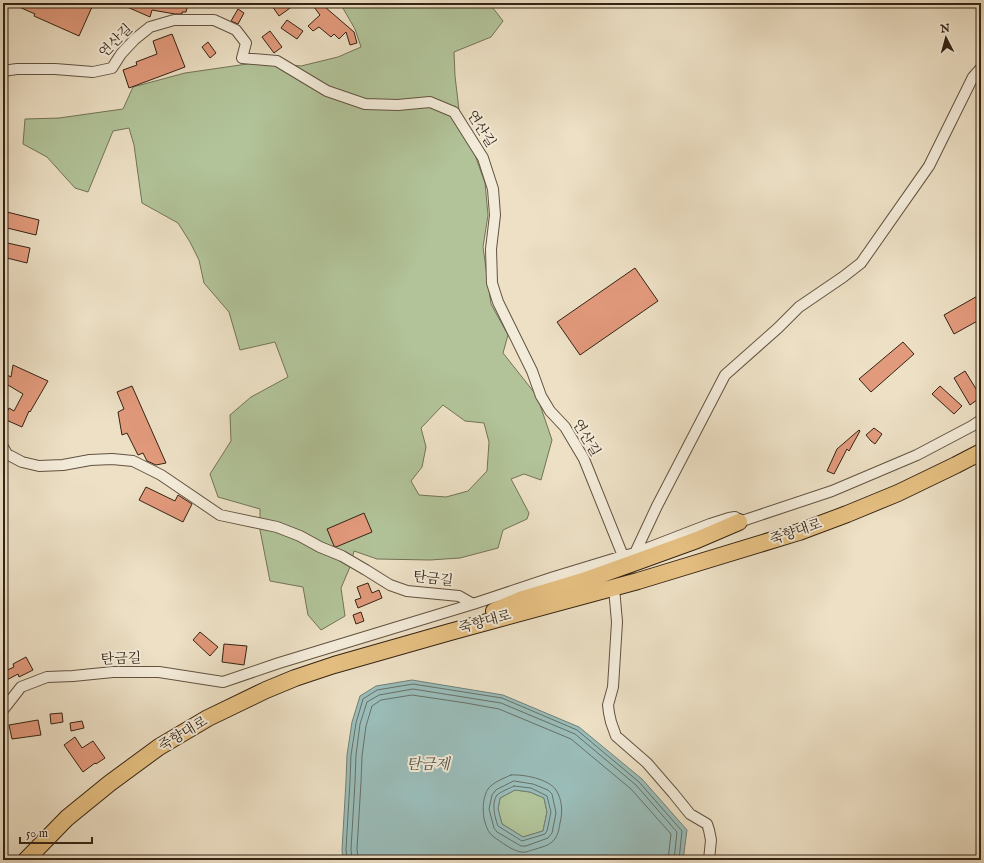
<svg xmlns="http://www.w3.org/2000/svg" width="984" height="863" font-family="'IM FELL English','Noto Serif KR',serif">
<rect width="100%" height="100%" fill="#ede0c5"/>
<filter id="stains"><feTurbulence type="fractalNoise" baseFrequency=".005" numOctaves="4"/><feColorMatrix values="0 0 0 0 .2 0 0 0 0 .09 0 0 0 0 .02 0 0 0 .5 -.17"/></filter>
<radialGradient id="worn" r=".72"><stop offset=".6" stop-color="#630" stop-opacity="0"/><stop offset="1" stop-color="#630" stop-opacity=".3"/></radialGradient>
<path fill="#b2c399" stroke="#737356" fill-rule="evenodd" d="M 340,3 L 489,3 L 503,21 L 491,37 L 454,52 L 455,76 L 459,110 L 485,183 L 488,215 L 483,247 L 491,304 L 508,335 L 503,353 L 537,396 L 552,440 L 541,480 L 524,474 L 511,479 L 529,513 L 527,519 L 503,530 L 498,548 L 460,558 L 430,560 L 377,559 L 354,551 L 350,567 L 341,588 L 345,616 L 321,630 L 308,615 L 303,587 L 270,581 L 260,530 L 260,509 L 218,497 L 210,474 L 231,441 L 230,415 L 251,397 L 288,377 L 275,342 L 240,350 L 229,312 L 204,283 L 199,260 L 190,242 L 178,223 L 142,203 L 134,145 L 129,128 L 113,131 L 88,192 L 75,188 L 47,157 L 23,144 L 25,119 L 59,118 L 123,109 L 133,87 L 185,73 L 261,62 L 301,66 L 338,57 L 361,47 L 355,29 ZM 443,405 L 465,421 L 484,423 L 489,442 L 487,471 L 468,491 L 446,497 L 419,495 L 411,481 L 422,467 L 426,447 L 421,428 Z
M 515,790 L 530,792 L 544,798 L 547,812 L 543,831 L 523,837 L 502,824 L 498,809 L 500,798 Z"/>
<path fill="#9abcb8" stroke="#717f76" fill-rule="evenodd" d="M 412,680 L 503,695 L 579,727 L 642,779 L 687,830 L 683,860 L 343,860 L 342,850 L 346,781 L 347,755 L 352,722 L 360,696 L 376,686 ZM 515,790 L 530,792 L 544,798 L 547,812 L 543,831 L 523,837 L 502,824 L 498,809 L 500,798 Z"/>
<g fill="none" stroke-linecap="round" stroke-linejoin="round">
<path stroke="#677066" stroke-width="1" d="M 511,775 C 523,774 549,779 556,790 C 562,799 563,812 560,823 C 559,829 558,837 552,842 C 548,846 541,847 536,849 C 531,850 526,853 521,852 C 513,851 501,842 494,837 C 482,829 480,801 488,789 C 492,783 504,778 511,775 Z
M 514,781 L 533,784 L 548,790 L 552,794 L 556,813 L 552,833 L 548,838 L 526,846 L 521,846 L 497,832 L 494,828 L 489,809 L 492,795 L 496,790 Z
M 514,786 L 531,788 L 547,796 L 551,812 L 547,831 L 545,834 L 522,841 L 498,826 C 495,818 491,803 497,795 C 500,792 510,788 514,786 Z
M 347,860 L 346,849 L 350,781 L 351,755 L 356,723 L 363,699 L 377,690 L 413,684 L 502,698 L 577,730 L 639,782 L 682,831 L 679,860
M 352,860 L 351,849 L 355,782 L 356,755 L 360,724 L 367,702 L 379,695 L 413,689 L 501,703 L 575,734 L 636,785 L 677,832 L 674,860
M 358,860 L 357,849 L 361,782 L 362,756 L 366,726 L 372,706 L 381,700 L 412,695 L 466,703 L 499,709 L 571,739 L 631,789 L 671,834 L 668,860"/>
</g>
<path fill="#e29a7c" stroke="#342313" d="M 10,3 L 83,3 L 92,7 L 79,36 L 34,16 L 35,14 Z
M 118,3 L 180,3 L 188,4 L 186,12 L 182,12 L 182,14 L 175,14 L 152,10 L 150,17 Z
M 270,3 L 297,3 L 279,16 Z
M 311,3 L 331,3 L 325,7 L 354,32 L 357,43 L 350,45 L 346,32 L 339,39 L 334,34 L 331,37 L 319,27 L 313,31 L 308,26 L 320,15 Z
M 238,9 L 244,13 L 238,24 L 231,21 Z
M 287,20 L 303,31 L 297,39 L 281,28 Z
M 270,31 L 282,47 L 274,53 L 262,37 Z
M 172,34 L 185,67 L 129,88 L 123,70 L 137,65 L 136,62 L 157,54 L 153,41 Z
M 208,42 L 216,53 L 210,58 L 202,47 Z
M 7,212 L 39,220 L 36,235 L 3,227 Z
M 3,242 L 30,248 L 27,263 L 3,257 Z
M 635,268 L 658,301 L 580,355 L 557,322 Z
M 981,294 L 981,319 L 954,334 L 944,315 Z
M 903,342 L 914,354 L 871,392 L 859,379 Z
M 13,365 L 48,381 L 30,412 L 29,411 L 22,427 L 4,419 L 9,408 L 14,411 L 23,394 L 3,382 L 3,373 L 11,377 Z
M 965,371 L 981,397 L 970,405 L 954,378 Z
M 132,386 L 166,463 L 156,465 L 147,461 L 143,453 L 138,455 L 127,433 L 122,435 L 118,412 L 124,409 L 117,392 Z
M 940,386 L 962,406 L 954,414 L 932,394 Z
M 874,428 L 882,434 L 875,444 L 871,441 L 866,435 Z
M 859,430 L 860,431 L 849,451 L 847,449 L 834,474 L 827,471 L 837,449 Z
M 146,487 L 175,501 L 178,495 L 192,504 L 183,522 L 139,500 Z
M 364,513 L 372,532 L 336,547 L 334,546 L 327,529 Z
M 368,583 L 372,593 L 379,590 L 382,598 L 358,608 L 355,600 L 361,598 L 357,587 Z
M 361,612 L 364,621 L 356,624 L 353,615 Z
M 200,632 L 218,647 L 210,656 L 193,640 Z
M 224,644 L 247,646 L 244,665 L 222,662 Z
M 26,657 L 33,670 L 19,677 L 18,674 L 3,682 L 3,672 L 14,667 L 13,664 Z
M 62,713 L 63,722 L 51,724 L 50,714 Z
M 38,720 L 41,735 L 12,739 L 9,725 Z
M 82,721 L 84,728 L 71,731 L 70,723 Z
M 75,737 L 82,748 L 93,741 L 105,758 L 96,764 L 95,763 L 83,772 L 64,745 Z"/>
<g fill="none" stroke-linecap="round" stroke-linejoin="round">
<g stroke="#625240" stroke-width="12">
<path id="street" d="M 3,71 L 17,69 L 55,69 L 93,72 L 112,68 L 121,54 L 135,39 L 150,27 L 174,20 L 214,20 L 236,30 L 246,43 L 242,58 L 277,61 L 327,91 L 365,104 L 398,105 L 430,102 L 454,112 L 483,158 L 493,189 L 495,215 L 491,249 L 492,283 L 498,302 L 532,371 L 541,396 L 550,411 L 565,427 L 584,459 L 623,556 L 626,566
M 3,447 L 7,454 L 22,462 L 39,466 L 63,465 L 90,460 L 112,459 L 133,461 L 161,475 L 220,515 L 277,527 L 300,536 L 320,547 L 342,556 L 366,570 L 390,585 L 407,591 L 459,596 L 473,604 L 279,663 L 223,682 L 159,672 L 113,672 L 73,676 L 47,677 L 21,687 L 3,710
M 635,553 L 657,506 L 725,375 L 778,328 L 799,307 L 843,277 L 861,263 L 929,166 L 973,77 L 981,68
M 614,588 L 617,622 L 613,687 L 608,705 L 609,713 L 611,722 L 616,736 L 647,763 L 673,793 L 690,814 L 707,824 L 709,830 L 711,840 L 709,860
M 473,604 L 554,577 L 623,556 L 635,553 L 710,524 L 729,518 L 735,517 L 738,519 L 739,522 L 832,491 L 917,455 L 972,426 L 981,420"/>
</g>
<g stroke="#342313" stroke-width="18">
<path id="primary" d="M 494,611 L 520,600 L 583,581 L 639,561 L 697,540 L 739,522
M 26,860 L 67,818 L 110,783 L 159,747 L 208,718 L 266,690 L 295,678 L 334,665 L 450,632 L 638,581 L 799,532 L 847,514 L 898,493 L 956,465 L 981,452"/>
</g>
<use href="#street" stroke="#f3ebd9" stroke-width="10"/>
<use href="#primary" stroke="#e6c082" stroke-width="16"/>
</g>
<g text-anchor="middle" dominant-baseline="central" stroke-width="4" stroke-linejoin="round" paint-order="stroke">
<g font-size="14" fill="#342313" stroke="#f3ebd9">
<text transform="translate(116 41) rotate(-45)">연산길</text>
<text transform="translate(481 129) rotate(58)">연산길</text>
<text transform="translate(586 438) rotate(59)">연산길</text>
<text transform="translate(796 532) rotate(-19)">죽향대로</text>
<text transform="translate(433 579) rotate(7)">탄금길</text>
<text transform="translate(485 622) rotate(-15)">죽향대로</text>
<text transform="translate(121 659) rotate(-2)">탄금길</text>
<text transform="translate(183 734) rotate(-31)">죽향대로</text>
</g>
<g font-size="15" font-style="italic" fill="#535145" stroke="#f3ebd9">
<text x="428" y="764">탄금제</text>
</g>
</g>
<rect width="984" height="863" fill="none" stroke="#ede0c5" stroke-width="16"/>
<rect x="4" y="4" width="976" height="855" fill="none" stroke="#342313" stroke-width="2"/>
<rect x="8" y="8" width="968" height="847" fill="none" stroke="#342313"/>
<g transform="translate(946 38) rotate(354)" stroke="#f3ebd9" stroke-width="3" paint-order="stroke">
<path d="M0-3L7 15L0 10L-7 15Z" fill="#342313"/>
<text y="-6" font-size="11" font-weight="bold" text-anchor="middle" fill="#342313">N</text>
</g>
<path d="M20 837v6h72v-6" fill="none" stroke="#342313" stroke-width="2"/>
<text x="26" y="837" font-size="12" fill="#342313" stroke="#f3ebd9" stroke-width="3" paint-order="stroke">50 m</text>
<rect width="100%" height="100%" filter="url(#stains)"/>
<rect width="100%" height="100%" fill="url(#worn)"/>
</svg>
